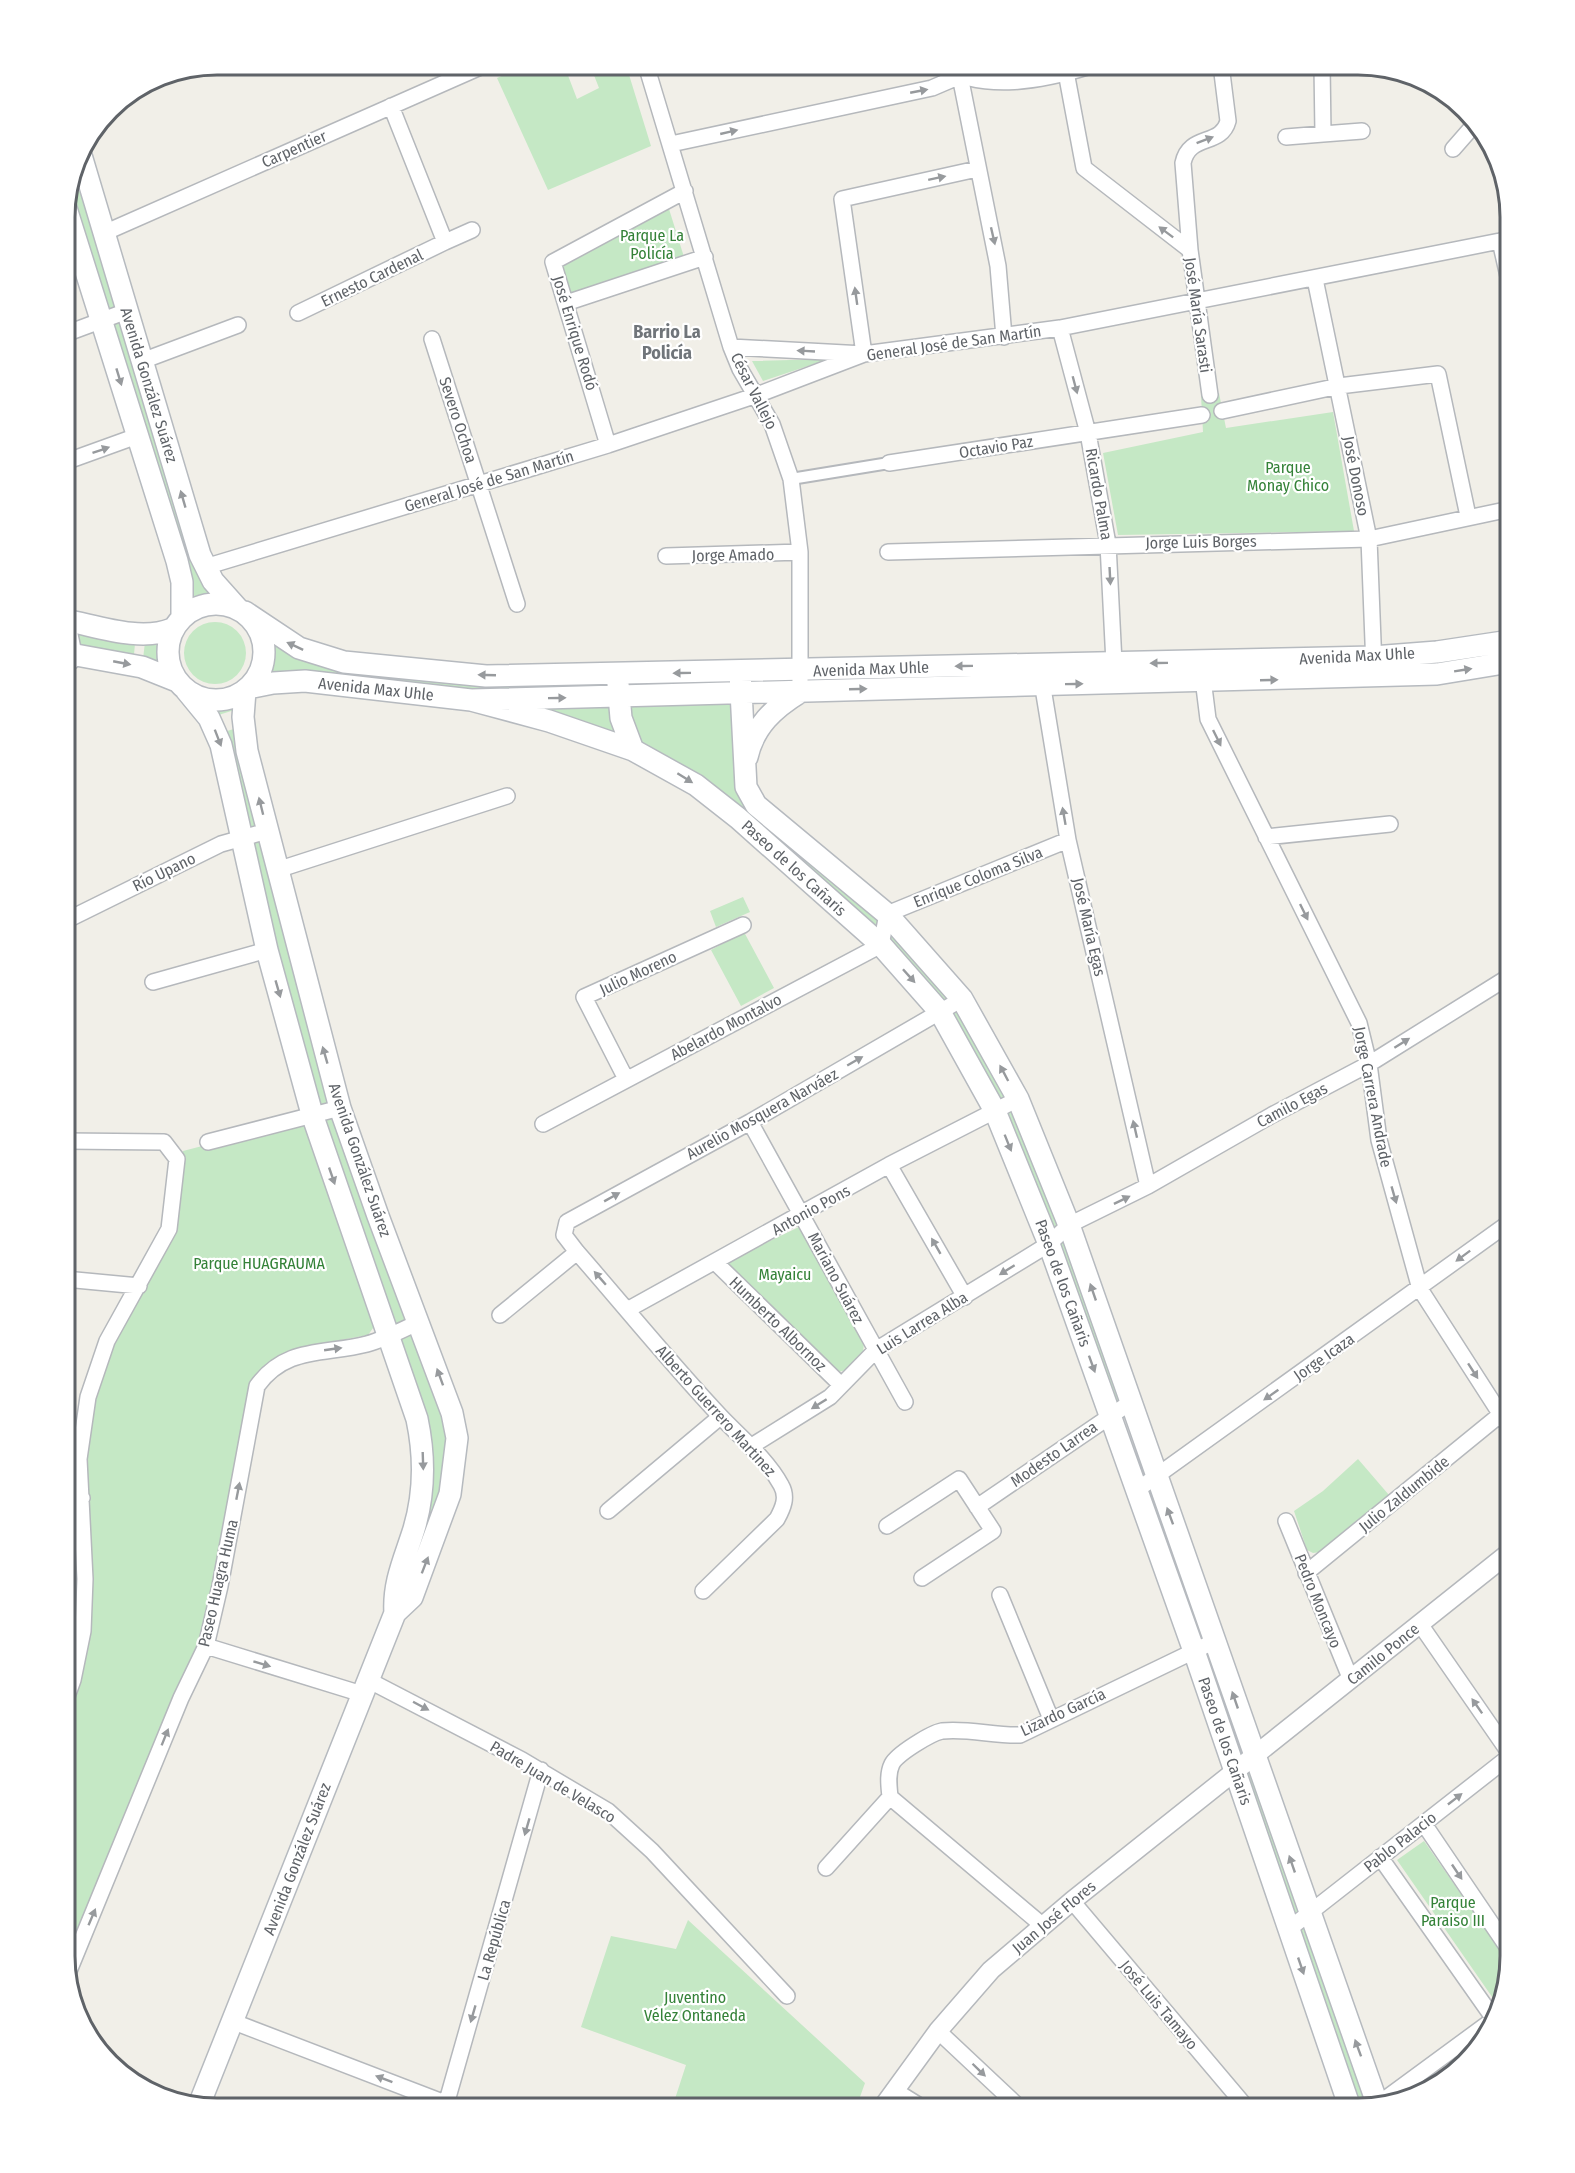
<svg xmlns="http://www.w3.org/2000/svg" width="1575" height="2173" font-family="'Fira Sans Condensed',sans-serif">
<rect width="100%" height="100%" fill="#f1efe8"/>
<path fill="#c5e8c5" d="M 527,65 L 564,65 L 577,99 L 599,88 L 590,65 L 626,65 L 651,146 L 548,190 L 497,78 Z
M 974,65 L 1089,65 L 960,76 Z
M 80,152 L 220,603 L 207,604 L 189,611 L 65,205 Z
M 669,209 L 684,257 L 568,297 L 559,264 Z
M 829,359 L 763,381 L 752,361 Z
M 1219,393 L 1226,428 L 1333,412 L 1354,531 L 1118,535 L 1103,453 L 1203,432 L 1201,396 Z
M 65,620 L 136,633 L 133,665 L 65,653 Z
M184 653a31 31 0 1 1 62 0a31 31 0 1 1-62 0Z
M 259,629 L 344,662 L 617,674 L 618,697 L 265,684 L 244,707 L 209,718 L 206,699 C 247,703 275,669 259,629 Z
M 146,634 L 169,639 L 167,653 L 170,668 L 142,667 Z
M 737,698 L 742,787 L 886,918 L 962,999 L 940,1012 L 881,945 L 638,745 L 622,699 Z
M 503,703 L 610,704 L 617,737 Z
M 244,726 L 317,1028 L 457,1438 L 419,1580 L 398,1573 L 424,1469 L 328,1166 L 217,734 Z
M 743,897 L 750,912 L 716,927 L 710,911 Z
M 744,932 L 774,988 L 741,1006 L 711,950 Z
M 961,1004 L 1014,1096 L 996,1106 L 945,1013 Z
M 1017,1102 L 1066,1224 L 1050,1239 L 998,1112 Z
M 306,1119 L 376,1324 L 368,1335 L 308,1346 L 266,1364 L 251,1383 L 201,1644 L 66,1961 L 65,1711 L 76,1681 L 83,1459 L 91,1397 L 109,1342 L 171,1229 L 183,1151 Z
M 801,1226 L 863,1340 C 867,1357 852,1372 835,1372 L 722,1264 Z
M 1067,1231 L 1128,1400 L 1112,1411 L 1053,1245 Z
M 1358,1459 L 1389,1495 L 1320,1552 L 1313,1553 L 1307,1550 L 1294,1511 L 1323,1491 Z
M 1254,1759 L 1306,1911 L 1290,1925 L 1238,1772 Z
M 1424,1841 L 1509,1963 L 1497,2004 L 1397,1860 Z
M 1309,1917 L 1370,2105 L 1358,2108 L 1292,1930 Z
M 688,1920 L 865,2083 L 856,2108 L 672,2108 L 686,2065 L 581,2027 L 611,1936 L 676,1949 Z"/>
<g fill="none" stroke-linecap="round" stroke-linejoin="round">
<g stroke="#b5b8bc" stroke-width="14">
<path id="pedestrian" d="M 791,479 L 889,463"/>
</g>
<g stroke="#b5b8bc" stroke-width="18">
<path id="minor" d="M 646,65 L 731,347 L 740,369 L 772,424 L 791,479 L 800,552 L 800,692
M 1322,65 L 1323,134 L 1362,131
M 1066,72 L 1084,168 L 1190,250 L 1210,395
M 1286,137 L 1323,134
M 671,144 L 932,88 L 960,76 L 998,266 L 1004,337
M 1453,149 L 1474,125
M 104,233 L 485,65
M 1500,241 L 1510,285
M 445,242 L 472,230
M 1190,250 L 1183,163 C 1189,133 1221,147 1228,121 L 1221,65
M 1315,279 L 1369,539 L 1374,667
M 566,303 L 705,257
M 298,313 L 445,242 L 391,106
M 1060,328 L 1088,433 L 1108,544 L 1114,663
M 65,334 L 127,311
M 432,339 L 517,604
M 731,347 L 864,354 L 842,199 L 977,169
M 142,361 L 238,325
M 1222,411 L 1339,386 L 1438,374 L 1468,516
M 608,445 L 553,262 L 685,191
M 65,462 L 137,436
M 889,463 L 1202,415
M 888,552 L 1369,539 L 1510,509
M 666,556 L 800,552
M 205,567 L 608,445 L 757,395 L 864,354 L 1060,328 L 1510,239
M 65,666 L 72,661 L 74,654 L 65,610
M 1202,671 L 1208,719 L 1359,1023 L 1369,1064 L 1379,1140 L 1420,1289 L 1510,1429
M 1041,676 L 1068,840 L 1148,1186
M 1266,837 L 1390,824
M 277,870 L 507,796
M 65,921 L 221,844 L 267,831
M 153,982 L 267,950
M 626,1079 L 584,997 L 743,925
M 750,1122 L 905,1402
M 543,1124 L 881,945 L 887,914 L 1068,840
M 208,1142 L 340,1108
M 889,1165 L 965,1297
M 716,1263 L 840,1384
M 65,1279 L 139,1286
M 627,1310 L 889,1165 L 1018,1099
M 500,1315 L 577,1252
M 750,1447 L 830,1397 L 876,1350 L 1049,1244 L 1069,1225 L 1148,1186 L 1272,1115 L 1369,1064 L 1510,976
M 1137,1490 L 1510,1222
M 65,1495 L 82,1498
M 977,1507 L 1131,1402
M 608,1511 L 720,1417
M 1286,1521 L 1351,1680
M 887,1526 L 959,1479 L 993,1531 L 922,1578
M 1306,1573 L 1501,1414
M 703,1591 L 777,1519 C 783,1508 788,1497 781,1485 C 767,1459 741,1438 721,1417 C 671,1364 625,1307 577,1252 L 564,1235 L 567,1222 L 750,1122 L 962,999
M 1000,1595 L 1051,1719
M 1420,1624 L 1510,1754
M 206,1646 L 362,1694
M 368,1680 L 522,1760 L 608,1811 L 652,1851 L 787,1996
M 65,1702 L 73,1680 L 83,1631 L 85,1579 L 79,1459 L 88,1397 L 107,1341 L 169,1229 L 177,1159 L 164,1142 L 65,1141
M 1424,1824 L 1510,1951
M 1380,1857 L 1494,2019 L 1381,2102
M 826,1868 L 890,1797
M 1072,1901 L 1247,2108
M 1042,1925 L 890,1797 C 889,1786 887,1774 892,1764 C 897,1754 931,1733 942,1731 C 968,1728 994,1736 1020,1735 L 1215,1641
M 1289,1929 L 1510,1756
M 69,1971 L 181,1698 L 206,1646 L 220,1586 L 257,1386 C 286,1346 324,1355 367,1344 C 385,1339 402,1330 419,1322
M 234,2022 L 458,2108
M 938,2031 L 1020,2108
M 894,2090 L 923,2108
M 445,2108 L 541,1770"/>
</g>
<g stroke="#b5b8bc" stroke-width="21">
<path id="tertiary" d="M 941,65 C 985,91 1043,79 1089,65
M 882,2108 L 938,2031 L 991,1970 L 1072,1901 L 1510,1552"/>
</g>
<g stroke="#b6babf" stroke-width="24">
<path id="secondary" d="M 80,152 L 200,555 L 213,581 L 238,609
M 65,205 L 177,561 L 182,582 L 182,616
M168 652a48 48 0 1 1 96 0a48 48 0 1 1-96 0Z
M 245,612 L 299,648 L 344,662 L 486,676 L 1373,657 L 1437,652 L 1510,641
M 65,620 C 97,626 140,642 172,629
M 65,653 L 142,667 L 177,681
M 740,672 L 746,787 L 756,805 L 887,914 L 962,999 L 1018,1099 L 1069,1225 L 1377,2103
M 618,684 L 621,718 L 633,750
M 248,688 L 273,683 L 305,681 L 471,700 L 1437,674 L 1510,662
M 186,690 L 209,718 L 221,745 L 267,950 L 312,1114 L 417,1419 C 425,1457 425,1492 414,1529 C 405,1558 393,1582 395,1613 L 199,2105
M 245,691 L 243,717 L 247,751 L 340,1108 L 378,1216 L 452,1413 L 457,1438 L 450,1494 L 412,1597 L 395,1613
M 471,700 L 549,721 L 633,750 L 696,785 L 738,818 L 881,945 L 940,1012 L 995,1111 L 1049,1244 L 1194,1651 L 1350,2108
M 747,757 C 754,726 774,708 800,692"/>
</g>
<use href="#pedestrian" stroke="#fff" stroke-width="10"/>
<use href="#minor" stroke="#fff" stroke-width="15"/>
<use href="#tertiary" stroke="#fff" stroke-width="18"/>
<use href="#secondary" stroke="#fff" stroke-width="21"/>
</g>
<defs><path id="oneway-solid" d="M-6-.8H1V-3.2L6.5 0L1 3.2V.8H-6Z" transform="scale(1.5)"/></defs>
<g fill="#979a9d">
<use href="#oneway-solid" transform="translate(919 91) rotate(-11)"/>
<use href="#oneway-solid" transform="translate(729 132) rotate(-13)"/>
<use href="#oneway-solid" transform="translate(1205 140) rotate(-21)"/>
<use href="#oneway-solid" transform="translate(937 178) rotate(-12)"/>
<use href="#oneway-solid" transform="translate(1166 232) rotate(-143)"/>
<use href="#oneway-solid" transform="translate(993 236) rotate(77)"/>
<use href="#oneway-solid" transform="translate(856 296) rotate(-98)"/>
<use href="#oneway-solid" transform="translate(806 351) rotate(-177)"/>
<use href="#oneway-solid" transform="translate(119 377) rotate(73)"/>
<use href="#oneway-solid" transform="translate(1075 385) rotate(75)"/>
<use href="#oneway-solid" transform="translate(101 450) rotate(-19)"/>
<use href="#oneway-solid" transform="translate(183 499) rotate(-106)"/>
<use href="#oneway-solid" transform="translate(1110 576) rotate(87)"/>
<use href="#oneway-solid" transform="translate(295 646) rotate(-155)"/>
<use href="#oneway-solid" transform="translate(122 663) rotate(11)"/>
<use href="#oneway-solid" transform="translate(1159 663) rotate(179)"/>
<use href="#oneway-solid" transform="translate(964 666) rotate(179)"/>
<use href="#oneway-solid" transform="translate(1463 670) rotate(-9)"/>
<use href="#oneway-solid" transform="translate(682 673) rotate(179)"/>
<use href="#oneway-solid" transform="translate(487 675) rotate(-178)"/>
<use href="#oneway-solid" transform="translate(1269 680) rotate(-2)"/>
<use href="#oneway-solid" transform="translate(1074 684) rotate(-1)"/>
<use href="#oneway-solid" transform="translate(858 689) rotate(-2)"/>
<use href="#oneway-solid" transform="translate(557 698) rotate(-1)"/>
<use href="#oneway-solid" transform="translate(218 738) rotate(69)"/>
<use href="#oneway-solid" transform="translate(1217 738) rotate(64)"/>
<use href="#oneway-solid" transform="translate(685 778) rotate(32)"/>
<use href="#oneway-solid" transform="translate(261 806) rotate(-104)"/>
<use href="#oneway-solid" transform="translate(1064 816) rotate(-100)"/>
<use href="#oneway-solid" transform="translate(1304 912) rotate(64)"/>
<use href="#oneway-solid" transform="translate(909 976) rotate(48)"/>
<use href="#oneway-solid" transform="translate(278 989) rotate(74)"/>
<use href="#oneway-solid" transform="translate(1402 1043) rotate(-32)"/>
<use href="#oneway-solid" transform="translate(325 1055) rotate(-106)"/>
<use href="#oneway-solid" transform="translate(855 1061) rotate(-30)"/>
<use href="#oneway-solid" transform="translate(1004 1073) rotate(-118)"/>
<use href="#oneway-solid" transform="translate(1135 1129) rotate(-103)"/>
<use href="#oneway-solid" transform="translate(1008 1143) rotate(68)"/>
<use href="#oneway-solid" transform="translate(332 1176) rotate(71)"/>
<use href="#oneway-solid" transform="translate(1394 1195) rotate(74)"/>
<use href="#oneway-solid" transform="translate(612 1197) rotate(-29)"/>
<use href="#oneway-solid" transform="translate(1122 1200) rotate(-26)"/>
<use href="#oneway-solid" transform="translate(936 1246) rotate(-120)"/>
<use href="#oneway-solid" transform="translate(1463 1256) rotate(143)"/>
<use href="#oneway-solid" transform="translate(1007 1270) rotate(148)"/>
<use href="#oneway-solid" transform="translate(600 1278) rotate(-131)"/>
<use href="#oneway-solid" transform="translate(1093 1292) rotate(-109)"/>
<use href="#oneway-solid" transform="translate(333 1349) rotate(-8)"/>
<use href="#oneway-solid" transform="translate(1092 1364) rotate(70)"/>
<use href="#oneway-solid" transform="translate(1473 1371) rotate(57)"/>
<use href="#oneway-solid" transform="translate(440 1377) rotate(-110)"/>
<use href="#oneway-solid" transform="translate(1271 1395) rotate(145)"/>
<use href="#oneway-solid" transform="translate(819 1404) rotate(148)"/>
<use href="#oneway-solid" transform="translate(423 1461) rotate(88)"/>
<use href="#oneway-solid" transform="translate(238 1491) rotate(-79)"/>
<use href="#oneway-solid" transform="translate(1170 1516) rotate(-110)"/>
<use href="#oneway-solid" transform="translate(425 1565) rotate(-69)"/>
<use href="#oneway-solid" transform="translate(262 1664) rotate(17)"/>
<use href="#oneway-solid" transform="translate(1235 1700) rotate(-109)"/>
<use href="#oneway-solid" transform="translate(421 1706) rotate(28)"/>
<use href="#oneway-solid" transform="translate(1477 1706) rotate(-125)"/>
<use href="#oneway-solid" transform="translate(165 1737) rotate(-68)"/>
<use href="#oneway-solid" transform="translate(1455 1799) rotate(-38)"/>
<use href="#oneway-solid" transform="translate(527 1827) rotate(106)"/>
<use href="#oneway-solid" transform="translate(1292 1864) rotate(-109)"/>
<use href="#oneway-solid" transform="translate(1457 1872) rotate(56)"/>
<use href="#oneway-solid" transform="translate(92 1917) rotate(-67)"/>
<use href="#oneway-solid" transform="translate(1301 1966) rotate(71)"/>
<use href="#oneway-solid" transform="translate(473 2014) rotate(106)"/>
<use href="#oneway-solid" transform="translate(1358 2048) rotate(-110)"/>
<use href="#oneway-solid" transform="translate(979 2070) rotate(44)"/>
<use href="#oneway-solid" transform="translate(384 2079) rotate(-159)"/>
</g>
<g text-anchor="middle" dominant-baseline="central" stroke-width="4.5" stroke-linejoin="round" paint-order="stroke">
<g font-size="16" fill="#5f6368" stroke="#fff">
<text transform="translate(294 149) rotate(-24)">Carpentier</text>
<text transform="translate(372 278) rotate(-26)">Ernesto Cardenal</text>
<text transform="translate(1198 315) rotate(82)">José María Sarasti</text>
<text transform="translate(575 333) rotate(73)">José Enrique Rodó</text>
<text transform="translate(954 343) rotate(-8)">General José de San Martín</text>
<text transform="translate(149 385) rotate(73)">Avenida González Suárez</text>
<text transform="translate(754 391) rotate(63)">César Vallejo</text>
<text transform="translate(458 420) rotate(72)">Severo Ochoa</text>
<text transform="translate(996 447) rotate(-9)">Octavio Paz</text>
<text transform="translate(1356 476) rotate(79)">José Donoso</text>
<text transform="translate(489 481) rotate(-17)">General José de San Martín</text>
<text transform="translate(1099 494) rotate(80)">Ricardo Palma</text>
<text transform="translate(1201 542) rotate(-1)">Jorge Luis Borges</text>
<text transform="translate(733 555) rotate(-1)">Jorge Amado</text>
<text transform="translate(1357 656) rotate(-3)">Avenida Max Uhle</text>
<text transform="translate(871 669) rotate(-2)">Avenida Max Uhle</text>
<text transform="translate(376 689) rotate(6)">Avenida Max Uhle</text>
<text transform="translate(794 868) rotate(42)">Paseo de los Cañaris</text>
<text transform="translate(164 872) rotate(-26)">Río Upano</text>
<text transform="translate(978 877) rotate(-22)">Enrique Coloma Silva</text>
<text transform="translate(1089 927) rotate(77)">José María Egas</text>
<text transform="translate(638 973) rotate(-25)">Julio Moreno</text>
<text transform="translate(726 1027) rotate(-28)">Abelardo Montalvo</text>
<text transform="translate(1373 1097) rotate(79)">Jorge Carrera Andrade</text>
<text transform="translate(1292 1105) rotate(-28)">Camilo Egas</text>
<text transform="translate(762 1114) rotate(-29)">Aurelio Mosquera Narváez</text>
<text transform="translate(360 1160) rotate(71)">Avenida González Suárez</text>
<text transform="translate(811 1210) rotate(-29)">Antonio Pons</text>
<text transform="translate(836 1278) rotate(62)">Mariano Suárez</text>
<text transform="translate(1063 1283) rotate(70)">Paseo de los Cañaris</text>
<text transform="translate(922 1323) rotate(-32)">Luis Larrea Alba</text>
<text transform="translate(778 1324) rotate(44)">Humberto Albornoz</text>
<text transform="translate(1324 1357) rotate(-35)">Jorge Icaza</text>
<text transform="translate(716 1411) rotate(48)">Alberto Guerrero Martinez</text>
<text transform="translate(1054 1454) rotate(-35)">Modesto Larrea</text>
<text transform="translate(1404 1494) rotate(-39)">Julio Zaldumbide</text>
<text transform="translate(218 1583) rotate(-77)">Paseo Huagra Huma</text>
<text transform="translate(1318 1601) rotate(68)">Pedro Moncayo</text>
<text transform="translate(1383 1654) rotate(-39)">Camilo Ponce</text>
<text transform="translate(1063 1712) rotate(-25)">Lizardo García</text>
<text transform="translate(1225 1741) rotate(71)">Paseo de los Cañaris</text>
<text transform="translate(553 1782) rotate(31)">Padre Juan de Velasco</text>
<text transform="translate(1400 1842) rotate(-38)">Pablo Palacio</text>
<text transform="translate(297 1859) rotate(-69)">Avenida González Suárez</text>
<text transform="translate(1054 1917) rotate(-40)">Juan José Flores</text>
<text transform="translate(494 1940) rotate(-74)">La República</text>
<text transform="translate(1159 2005) rotate(50)">José Luis Tamayo</text>
</g>
<g font-size="16" fill="#348238" stroke="#fff">
<text x="652" y="235">Parque La<tspan x="652" dy="18">Policía</tspan></text>
<text x="1288" y="467">Parque<tspan x="1288" dy="18">Monay Chico</tspan></text>
<text x="259" y="1263">Parque HUAGRAUMA</text>
<text x="785" y="1274">Mayaicu</text>
<text x="1453" y="1902">Parque<tspan x="1453" dy="18">Paraiso III</tspan></text>
<text x="695" y="1997">Juventino<tspan x="695" dy="18">Vélez Ontaneda</tspan></text>
</g>
<g font-size="18" font-weight="bold" fill="#70757a" stroke="#fff">
<text x="667" y="332">Barrio La<tspan x="667" dy="21">Policía</tspan></text>
</g>
</g>
<path d="M0 0H1575V2173H0ZM217 75H1358A142 142 0 0 1 1500 217V1956A142 142 0 0 1 1358 2098H217A142 142 0 0 1 75 1956V217A142 142 0 0 1 217 75Z" fill="#fff" fill-rule="evenodd"/>
<path fill="none" stroke="#5f6368" stroke-width="3" d="M217 75H1358A142 142 0 0 1 1500 217V1956A142 142 0 0 1 1358 2098H217A142 142 0 0 1 75 1956V217A142 142 0 0 1 217 75Z"/>
</svg>
